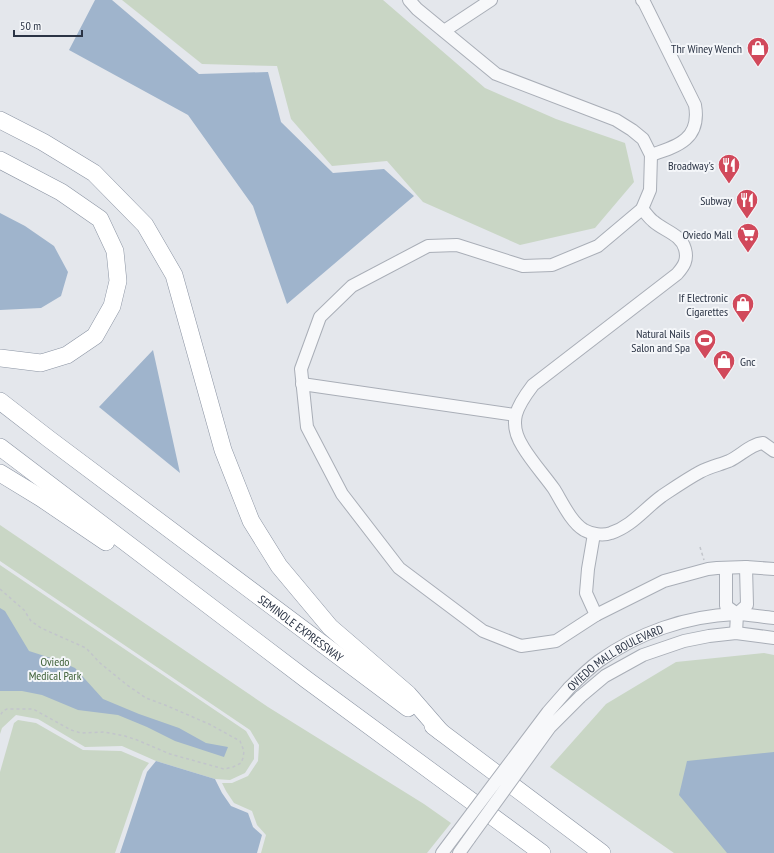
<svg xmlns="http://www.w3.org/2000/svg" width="774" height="853" font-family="'PT Sans Narrow',sans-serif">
<rect width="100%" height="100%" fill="#e4e7ec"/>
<path fill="#c9d6c5" d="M 122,0 L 383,0 L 485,88 L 556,119 L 625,143 L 634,182 L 595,228 L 520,245 L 423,202 L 387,161 L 332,166 L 291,119 L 277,66 L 202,64 Z
M 0,525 L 268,707 L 424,804 L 451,823 L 427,853 L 261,853 L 266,835 L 257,825 L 252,811 L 234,803 L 226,791 L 222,783 L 232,783 L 248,776 L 258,761 L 259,745 L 250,730 L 0,561 Z
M 0,565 L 246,731 L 254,745 L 254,759 L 245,773 L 230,780 L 215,779 L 156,761 L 122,746 L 85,747 L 38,719 L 16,715 L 2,728 L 0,734 Z
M 764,653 L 774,655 L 774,853 L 674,853 L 550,767 L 606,704 L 676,662 Z
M 18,720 L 36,723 L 83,750 L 121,751 L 149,763 L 143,771 L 115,853 L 0,853 L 0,772 L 14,723 Z"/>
<path fill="#9fb4cc" d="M 95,0 L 112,0 L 199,74 L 268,72 L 281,122 L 333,173 L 384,169 L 414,196 L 287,304 L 253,206 L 188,115 L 69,50 Z
M 0,213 L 25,226 L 54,246 L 68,272 L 61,296 L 41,308 L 0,310 Z
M 153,350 L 180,473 L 99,407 Z
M 0,608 L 5,611 L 29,651 L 57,660 L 75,668 L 103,699 L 139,714 L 179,728 L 206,743 L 228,747 L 224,757 L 175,741 L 147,727 L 118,715 L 78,710 L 42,695 L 22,691 L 0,691 Z
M 774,752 L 774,853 L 727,853 L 679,795 L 687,761 Z
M 156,761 L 215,779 L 222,793 L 231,806 L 248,813 L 253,827 L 262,835 L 257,853 L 120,853 L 147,772 Z"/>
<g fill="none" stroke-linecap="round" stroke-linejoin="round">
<g stroke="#a9aeb7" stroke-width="14">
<g id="minor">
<path d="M 409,0 L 417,9 L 496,74 L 616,120 L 632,130 L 643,139 L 651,155 L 650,190 L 642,209 L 598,246 L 552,265 L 523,266 L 457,245 L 428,246 L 352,286 L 320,317 L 301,369 L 307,427 L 342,494 L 399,568 L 483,631 L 521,646 L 556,641 L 596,615 L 664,581 L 708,569 L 717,568 L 746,567 L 774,569"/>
<path d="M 642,0 L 644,2 L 695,105 C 701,139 678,146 651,155"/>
<path d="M 444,31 L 491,0"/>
<path d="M 642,209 C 646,213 649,218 653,221 C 664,231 681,234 685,249 C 688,260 684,266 677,274 L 533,385 C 517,406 507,422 523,447 C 532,462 544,475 554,489 C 562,502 571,522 584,530 C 591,534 603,536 611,533 C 632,526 644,509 662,496 C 674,488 687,479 700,472 C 709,467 719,465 729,461 C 740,456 751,444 763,443 L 774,451"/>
<path d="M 302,384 L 515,415"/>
<path d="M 594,534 L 588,569 L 586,593 L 596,615"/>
<path d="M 726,568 L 726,606 L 737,614"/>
<path d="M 736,633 L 737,614 L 747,605 L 746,567"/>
<path id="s1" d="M 569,688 C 578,679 588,669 599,661 C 638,633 686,616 735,614 C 748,614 761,617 774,618"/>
<path d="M 580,697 L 605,676 L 643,655 L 684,641 L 709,636 L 736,633 L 774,638"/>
<path d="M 442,853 L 457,833"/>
<path d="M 459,853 L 469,839"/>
</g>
</g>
<g stroke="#8b94a3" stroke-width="18">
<g id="highway">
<path d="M 0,120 L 43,142 L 94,173 L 145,225 L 174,275 L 223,450 L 251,521 L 279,566 L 330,627 L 408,694 L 441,732"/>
<path d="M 0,160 L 61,192 L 100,219 L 115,251 L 118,281 L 112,306 L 95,336 L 67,355 L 41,363 L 0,358"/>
<path id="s2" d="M 0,401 L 49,439 L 408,708"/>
<path d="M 0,447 L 307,680 L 542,853"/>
<path d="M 0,473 L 41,498 L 106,542"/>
<path d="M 433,726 L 602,853"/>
</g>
</g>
<path stroke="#c2c5cb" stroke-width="1.5" stroke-dasharray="3 3" stroke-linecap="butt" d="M 700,547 L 704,560
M 0,589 L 24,610 L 31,621 L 41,628 L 86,648 L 100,663 L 127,685 L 146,698 L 165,705 L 209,724 L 240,741 L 244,751 L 243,758 L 241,763 L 233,767 L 224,769 L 170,754 L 137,740 L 125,736 L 104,732 L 81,733 L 71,730 L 33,709 L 7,709 L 3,711 L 0,716"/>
<use href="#minor" stroke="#f7f8fa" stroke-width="12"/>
<use href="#highway" stroke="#fff" stroke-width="17"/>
<g stroke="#a9aeb7" stroke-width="14" stroke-linecap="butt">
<path id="minor-bridge" d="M 457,833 L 548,712 L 569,688
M 469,839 L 550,727 L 580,697"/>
</g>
<use href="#minor-bridge" stroke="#f7f8fa" stroke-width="12"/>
</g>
<defs>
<g id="shop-pin" transform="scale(1.15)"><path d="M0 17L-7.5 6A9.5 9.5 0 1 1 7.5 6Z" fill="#d1495b" stroke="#f4f6f9"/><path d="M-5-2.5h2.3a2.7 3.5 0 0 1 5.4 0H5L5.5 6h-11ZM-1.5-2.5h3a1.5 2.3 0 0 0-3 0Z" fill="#fff"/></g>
<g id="restaurant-pin" transform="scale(1.15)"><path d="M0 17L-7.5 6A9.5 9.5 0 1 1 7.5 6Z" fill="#d1495b" stroke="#f4f6f9"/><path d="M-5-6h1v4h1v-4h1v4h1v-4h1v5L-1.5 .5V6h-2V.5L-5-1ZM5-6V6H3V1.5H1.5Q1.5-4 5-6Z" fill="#fff"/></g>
<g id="supermarket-pin" transform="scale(1.15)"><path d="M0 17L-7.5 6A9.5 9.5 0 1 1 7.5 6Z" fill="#d1495b" stroke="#f4f6f9"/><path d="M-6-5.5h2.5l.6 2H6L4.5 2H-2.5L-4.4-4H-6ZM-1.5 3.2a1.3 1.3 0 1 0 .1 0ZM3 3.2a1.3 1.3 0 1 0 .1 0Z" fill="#fff"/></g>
<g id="stadium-pin" transform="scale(1.15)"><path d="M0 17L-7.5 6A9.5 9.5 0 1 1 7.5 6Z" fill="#d1495b" stroke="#f4f6f9"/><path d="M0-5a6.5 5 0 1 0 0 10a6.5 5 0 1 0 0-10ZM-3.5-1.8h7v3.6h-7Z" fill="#fff"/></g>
</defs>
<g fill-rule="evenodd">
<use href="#shop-pin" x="758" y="48"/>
<use href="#restaurant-pin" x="729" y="165"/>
<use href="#restaurant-pin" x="747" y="200"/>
<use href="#supermarket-pin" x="748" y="234"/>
<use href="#shop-pin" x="743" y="304"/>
<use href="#stadium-pin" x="705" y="340"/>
<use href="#shop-pin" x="724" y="361"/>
</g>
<g text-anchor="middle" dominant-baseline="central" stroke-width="4" stroke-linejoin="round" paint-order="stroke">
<g font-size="12" fill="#2b3445" stroke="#f4f6f9" text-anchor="end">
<text x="742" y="48">Thr Winey Wench</text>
<text x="714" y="165">Broadway's</text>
<text x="732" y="200">Subway</text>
<text x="732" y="234">Oviedo Mall</text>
<text x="728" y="297">If Electronic<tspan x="728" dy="14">Cigarettes</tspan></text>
<text x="690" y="333">Natural Nails<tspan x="690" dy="14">Salon and Spa</tspan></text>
<text x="740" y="361" text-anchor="start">Gnc</text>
</g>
<g font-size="12" fill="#2b3445" stroke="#f4f6f9">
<text stroke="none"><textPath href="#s2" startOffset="377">SEMINOLE EXPRESSWAY</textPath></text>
<text stroke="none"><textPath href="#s1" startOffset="56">OVIEDO MALL BOULEVARD</textPath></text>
</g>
<g font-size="12" fill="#3f6138" stroke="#f4f6f9">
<text x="55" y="661">Oviedo<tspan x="55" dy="14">Medical Park</tspan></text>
</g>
</g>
<path d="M14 30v6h68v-6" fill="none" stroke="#2b3445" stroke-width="2"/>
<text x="20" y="30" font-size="12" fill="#2b3445" stroke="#f4f6f9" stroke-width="3" paint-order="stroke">50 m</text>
</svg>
